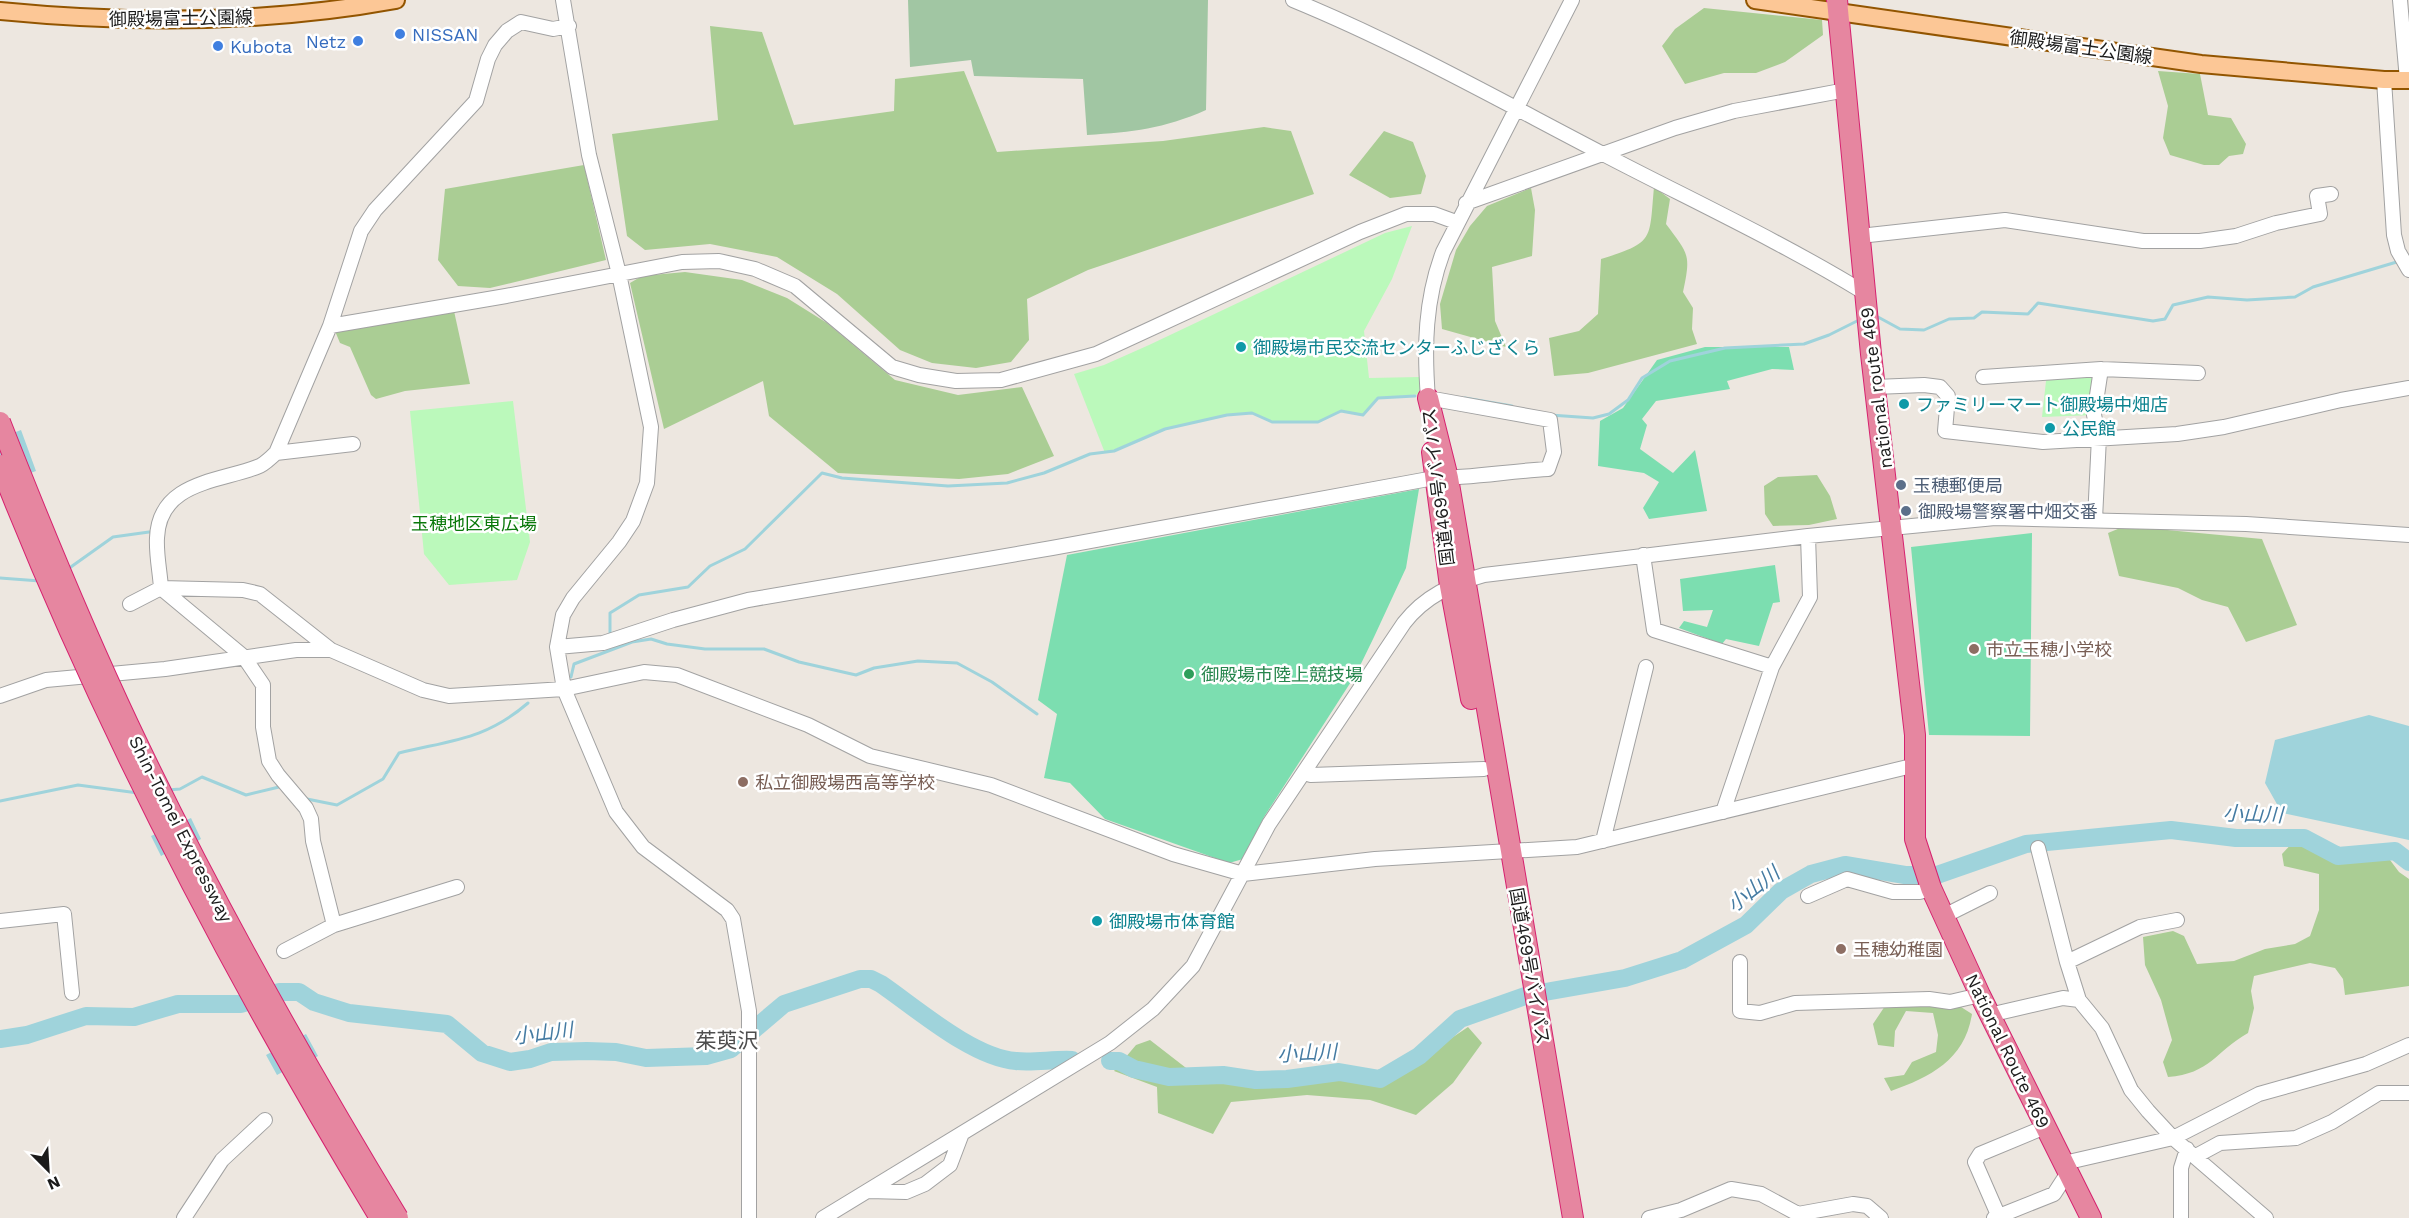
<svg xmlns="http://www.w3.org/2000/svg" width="2409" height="1218" font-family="'Work Sans','Noto Sans JP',sans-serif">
<rect width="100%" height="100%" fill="#ede7e0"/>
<path fill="#aacd94" d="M 1704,8 L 1822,20 L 1823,35 L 1785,62 L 1756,73 L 1724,73 L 1685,84 L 1662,46 L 1675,29 Z
M 710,26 L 762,32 L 794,125 L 894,111 L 895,79 L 964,71 L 997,152 L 1163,141 L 1264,127 L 1291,131 L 1314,194 L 1088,270 L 1027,299 L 1029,340 L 1011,362 L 976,368 L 932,363 L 900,350 L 837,294 L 777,257 L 710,244 L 645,250 L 627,236 L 612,134 L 718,120 Z
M 2158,71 L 2200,74 L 2208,115 L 2231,118 L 2246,144 L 2243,154 L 2229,156 L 2219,165 L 2204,165 L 2170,155 L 2163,138 L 2168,106 Z
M 1384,131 L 1413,142 L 1426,176 L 1421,194 L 1390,198 L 1349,175 Z
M 584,165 L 606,260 L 490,288 L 458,286 L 438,260 L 445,189 Z
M 1654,187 L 1670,199 L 1666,224 C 1689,255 1691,254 1683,292 L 1693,308 L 1692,329 L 1697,344 L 1588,373 L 1554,376 L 1549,338 L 1579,331 L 1598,314 L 1601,259 C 1655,242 1649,241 1654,187 Z
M 1531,188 L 1535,210 L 1532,256 L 1492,267 L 1495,321 L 1506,347 L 1442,329 L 1440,304 L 1456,250 L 1470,226 L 1487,206 Z
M 685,272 L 742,280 L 787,298 L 827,323 L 895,380 L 958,395 L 1022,387 L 1054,456 L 1008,474 L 959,479 L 838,473 L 769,416 L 763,381 L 664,429 L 630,283 L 642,276 Z
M 454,311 L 470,384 L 405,391 L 376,399 L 371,395 L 350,347 L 340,343 L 335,331 Z
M 1817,475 L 1830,496 L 1837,519 L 1809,525 L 1773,526 L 1765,514 L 1764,486 L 1778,477 Z
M 2125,526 L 2262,539 L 2297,625 L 2246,642 L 2228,607 L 2202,600 L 2178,588 L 2119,576 L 2108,533 Z
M 2294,841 L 2343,860 L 2384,852 L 2399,872 L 2409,879 L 2409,986 L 2345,995 L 2343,979 L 2335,968 L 2310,963 L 2254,976 L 2251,991 L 2254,1008 L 2248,1033 C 2216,1051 2210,1074 2168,1077 L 2163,1062 L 2172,1040 L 2161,1000 L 2145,965 L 2143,937 L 2173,931 L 2184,936 L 2197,964 L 2234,961 L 2265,949 L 2295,944 L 2310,936 L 2319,910 L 2319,874 L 2284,866 L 2282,854 Z
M 1932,1005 L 1961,1007 L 1972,1014 C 1965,1059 1931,1077 1891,1091 L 1884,1078 L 1904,1075 L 1912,1062 L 1936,1052 L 1938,1035 L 1933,1013 L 1906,1011 L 1895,1031 L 1894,1047 L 1878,1045 L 1873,1024 L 1885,1006 Z
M 1468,1027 L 1482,1043 L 1453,1083 L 1416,1115 L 1370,1100 L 1307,1095 L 1231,1102 L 1213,1134 L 1158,1113 L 1157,1087 L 1114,1071 L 1136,1045 L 1150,1040 L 1190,1071 L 1239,1070 L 1389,1080 Z"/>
<path fill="#a1c6a3" d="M 908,0 L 1208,0 L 1206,110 C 1163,129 1133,132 1087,135 L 1083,79 L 974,76 L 971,60 L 910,67 Z"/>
<path fill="#bbf9bb" d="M 1412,226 L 1392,279 L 1364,331 L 1369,378 L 1420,377 L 1422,394 L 1378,398 L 1363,415 L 1341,411 L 1318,422 L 1272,422 L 1252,413 L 1227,415 L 1179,425 L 1105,453 L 1074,374 L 1104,365 L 1149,345 L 1385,233 Z
M 2101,369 L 2094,415 L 2042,417 L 2047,372 Z
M 513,401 L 530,542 L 517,580 L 449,585 L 424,554 L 410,411 Z"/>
<path fill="#7cdeb0" d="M 1705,347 L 1789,347 L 1794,370 L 1772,369 L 1727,381 L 1730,389 L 1656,401 L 1642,419 L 1647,425 L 1640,449 L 1673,473 L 1695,450 L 1707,511 L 1649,519 L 1643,508 L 1659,482 L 1644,473 L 1598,466 L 1600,421 L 1623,408 L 1657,360 Z
M 1419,489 L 1406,568 L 1374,637 L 1356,674 L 1264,817 L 1243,859 L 1229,863 L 1105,819 L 1070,783 L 1044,778 L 1057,714 L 1038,700 L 1067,555 Z
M 2032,533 L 2030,736 L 1929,735 L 1911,547 Z
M 1775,565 L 1780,602 L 1773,603 L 1759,646 L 1726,639 L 1722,644 L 1679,628 L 1684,621 L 1707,627 L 1713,610 L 1683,611 L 1680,579 Z"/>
<path fill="#9fd3db" d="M 21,430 L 36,471 L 3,483 L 0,479 L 0,438 Z
M 2369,715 L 2409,726 L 2409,840 L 2282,813 L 2265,783 L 2275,740 Z
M 191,818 L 201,839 L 173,855 L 170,851 L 161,856 L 151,836 Z
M 306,1034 L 318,1056 L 289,1072 L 288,1069 L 277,1075 L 266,1055 Z"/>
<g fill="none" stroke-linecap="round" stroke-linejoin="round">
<path stroke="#9fd3db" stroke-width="3" d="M 1878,317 L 1900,329 L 1924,330 L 1949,319 L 1974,318 L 1982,312 L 2028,314 L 2038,303 L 2153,321 L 2165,319 L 2173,305 L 2208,297 L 2247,300 L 2295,297 L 2313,287 L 2400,261
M 1465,398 L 1512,406
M 1550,415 L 1593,418 L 1609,414 L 1628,400 L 1642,378 L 1670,361 L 1725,348 L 1804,344 L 1829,335 L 1859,320
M 68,569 L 113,537 L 149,532
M 0,578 L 40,581
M 610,636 L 610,613 L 639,595 L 688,587 L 710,566 L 745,549 L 822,473 L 842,478 L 948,486 L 1007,483 L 1044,473 L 1090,454 L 1114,451 L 1165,429 L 1227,415 L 1252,413 L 1272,422 L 1318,422 L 1341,411 L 1363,415 L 1378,398 L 1415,396
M 571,677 L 574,664 L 632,642 L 651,639 L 667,644 L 705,649 L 764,649 L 799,662 L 856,675 L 874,668 L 918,661 L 957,663 L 992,682 L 1037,714
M 168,790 L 180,789 L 202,777 L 246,795 L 279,787
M 307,799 L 337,805 L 383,779 L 399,753 C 452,740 485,740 528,703
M 0,801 L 78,785 L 138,793"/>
<path stroke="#9fd3db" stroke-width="18" d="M 0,1039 L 27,1035 L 86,1016 L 134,1017 L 178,1004 L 241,1004 L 279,992 L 299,992 L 314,1002 L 349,1013 L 447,1024 L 482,1053 L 510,1062 L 530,1059 L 551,1052 L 587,1051 L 616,1052 L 646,1058 L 706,1056 L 731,1049 L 784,1004 L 860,979 L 871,979 L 881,984 C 916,1008 973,1058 1016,1061 C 1033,1063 1054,1059 1072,1060
M 1110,1061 L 1119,1061 L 1134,1069 L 1169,1077 L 1223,1075 L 1256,1080 L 1287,1079 L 1339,1072 L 1380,1079 L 1419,1056 L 1460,1019 L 1528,995 L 1625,978 L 1682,960 L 1746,925 L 1781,891 L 1811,874 L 1845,865 L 1905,875 L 1937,875 L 2026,844 L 2171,830 L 2236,838 L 2304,838 L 2338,856 L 2395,851 L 2409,862"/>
<g stroke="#a2a2a2" stroke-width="16">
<path id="minor" d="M 563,0 L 589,155 L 619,274 L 651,427 L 647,483 L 633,521 L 619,542 L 573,598 L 563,615 L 557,647 L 564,689 L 616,812 L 643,847 L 727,910 L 733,919 L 749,1011 L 749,1218
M 1293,0 C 1400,44 1501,101 1603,154 C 1691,200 1780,241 1865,293
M 2400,0 L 2407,80
M 2384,80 L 2394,235 L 2398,251 L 2409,270
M 1466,203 L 1675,128 L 1734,111 L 1846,90
M 1860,236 L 2005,220 L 2143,241 L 2200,241 L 2236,236 L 2276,223 L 2320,214 L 2317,196 L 2331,194
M 330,326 L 506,296 L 682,262 L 719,261 L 755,269 L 795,286 L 892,367 L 919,375 L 956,381 L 1001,380 L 1096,354 L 1360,232 L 1406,214 L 1434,214 L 1456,222
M 1983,377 L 2101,369 L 2198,373
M 1875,387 L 1924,385 L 1940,387 L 1948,396 L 1945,431 L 2043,442 L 2177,434 L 2224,427 L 2341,400 L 2409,388
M 276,453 L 353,444
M 2095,519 L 2099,437 L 2094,415 L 2101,369
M 1643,555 L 1654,630 L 1772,667
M 130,604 L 161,588 L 243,590 L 260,594 L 331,650
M 557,647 L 603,643 L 673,620 L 748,600 L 1052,548 L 1434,478 C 1472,478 1510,471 1548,469 L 1554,452 L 1550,420 L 1428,398 C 1424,347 1425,300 1443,252 L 1572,0
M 0,696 L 46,680 L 165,669 L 296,650 L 331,650 L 423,690 L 449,696 L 564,689 L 644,672 L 677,675 L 808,725 L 870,756 L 991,785 L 1173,854 L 1243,874 L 1375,859 L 1577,847 L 1916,765
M 1304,773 L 1311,775 L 1484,769
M 1723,812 L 1772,667 L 1810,597 L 1808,536
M 1603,841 L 1646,667
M 2038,848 L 2067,962
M 1808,896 L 1847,879 L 1893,892 L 1920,892 L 1931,888
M 1944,916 L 1990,893
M 0,921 L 64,914 L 72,993
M 334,925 L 457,887
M 284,951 L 334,925 L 313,841 L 311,819 L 306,808 L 278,775 L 269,761 L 263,727 L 263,685 L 244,657 L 161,588 C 160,572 156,554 157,538 C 159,482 218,482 257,467 C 264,465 270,458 276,453 L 330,326 L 361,231 L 375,210 L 476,101 L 488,59 L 495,45 L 507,31 L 521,22 L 553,29 L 569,26
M 1740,962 L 1740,1011 L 1760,1013 L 1795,1003 L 1929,999 L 1950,1002 L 1980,995
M 2079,1000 L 2067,962 L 2140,927 L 2177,920
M 1989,1015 L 2063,998 L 2079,1000 L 2102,1028 L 2131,1090 L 2148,1111 L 2173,1138 L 2266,1218
M 2196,1156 L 2220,1143 L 2296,1138 L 2332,1122 L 2379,1093 L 2409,1093
M 2064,1163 L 2173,1138 L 2259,1094 L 2366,1064 L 2409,1045
M 869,1191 L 906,1192 L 925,1184 L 950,1165 L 961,1136
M 1999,1217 L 1975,1162 L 1980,1154 L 2045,1127
M 184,1218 L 222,1160 L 265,1120
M 823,1218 L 1110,1043 L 1153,1009 L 1193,966 L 1269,824 L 1404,623 C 1425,596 1452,584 1484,575 L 1808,536 L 1995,518 L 2246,524 L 2409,535
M 1649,1218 L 1681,1210 L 1731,1189 L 1761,1194 L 1798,1214 L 1853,1204 L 1867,1206 L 1881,1218
M 1994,1218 L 2054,1194 L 2067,1174
M 2181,1218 L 2181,1168 L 2187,1149"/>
</g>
<g stroke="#925500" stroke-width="20">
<path id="major" d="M 1755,0 L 2201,64 L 2384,80 L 2409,80
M 0,11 C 133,24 265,24 396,0"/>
</g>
<g stroke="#d6226f" stroke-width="22">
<path id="highway" d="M 1837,0 L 1871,354 L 1915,735 L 1915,839 L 1931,888 L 1980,995 L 2091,1218
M 1428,398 L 1448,478 L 1573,1218
M 1432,452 L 1450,586 L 1471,699"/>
</g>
<use href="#minor" stroke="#fff" stroke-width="14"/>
<use href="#major" stroke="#fcc796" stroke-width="16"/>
<use href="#highway" stroke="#e686a0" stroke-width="20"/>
<g stroke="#d6226f" stroke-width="22" stroke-linecap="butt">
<path id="highway-bridge" d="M 0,422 C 40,524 82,626 129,726 C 209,895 301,1058 398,1218
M 0,465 C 103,727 234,977 380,1218"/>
</g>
<use href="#highway-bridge" stroke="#e686a0" stroke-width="20"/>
</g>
<g fill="#3f7fe0" stroke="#fff" stroke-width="2">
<circle cx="400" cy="34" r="6"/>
<circle cx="358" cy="41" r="6"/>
<circle cx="218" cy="46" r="6"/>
</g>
<g fill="#0f9aa8" stroke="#fff" stroke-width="2">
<circle cx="1241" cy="347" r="6"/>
<circle cx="1904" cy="404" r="6"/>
<circle cx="2050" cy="428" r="6"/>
<circle cx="1097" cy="921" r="6"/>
</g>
<g fill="#5c6f8a" stroke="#fff" stroke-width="2">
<circle cx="1901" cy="485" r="6"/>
<circle cx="1906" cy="511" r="6"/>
</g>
<g fill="#8d6e63" stroke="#fff" stroke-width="2">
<circle cx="1974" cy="649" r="6"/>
<circle cx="743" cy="782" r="6"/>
<circle cx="1841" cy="949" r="6"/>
</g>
<circle fill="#2e9e5b" stroke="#fff" stroke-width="2" cx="1189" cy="674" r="6"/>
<g text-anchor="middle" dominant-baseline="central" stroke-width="5" stroke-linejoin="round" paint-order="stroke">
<g font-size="18" fill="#1b1b1b" stroke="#fff">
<text transform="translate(181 18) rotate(-1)">御殿場富士公園線</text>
<text transform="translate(2081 47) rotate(8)">御殿場富士公園線</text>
<text transform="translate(1876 388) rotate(-97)">national route 469</text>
<text transform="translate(1438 487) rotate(-97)">国道469号バイパス</text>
<text transform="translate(181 829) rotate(63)">Shin-Tomei Expressway</text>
<text transform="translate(1530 966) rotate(80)">国道469号バイパス</text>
<text transform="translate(2008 1051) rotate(64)">National Route 469</text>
</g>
<g font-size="18" fill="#366cbe" stroke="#fff" text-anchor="start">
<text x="412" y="34">NISSAN</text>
<text x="346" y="41" text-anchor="end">Netz</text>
<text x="230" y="46">Kubota</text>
</g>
<g font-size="18" fill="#0d838f" stroke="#fff" text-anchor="start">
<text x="1253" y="347">御殿場市民交流センターふじざくら</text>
<text x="1916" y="404">ファミリーマート御殿場中畑店</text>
<text x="2062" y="428">公民館</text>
<text x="1109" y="921">御殿場市体育館</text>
</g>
<g font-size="18" fill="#4e5e75" stroke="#fff" text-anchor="start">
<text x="1913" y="485">玉穂郵便局</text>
<text x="1918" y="511">御殿場警察署中畑交番</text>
</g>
<g font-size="18" fill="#0a780a" stroke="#fff">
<text x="474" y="523">玉穂地区東広場</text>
</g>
<g font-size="18" fill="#785e54" stroke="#fff" text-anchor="start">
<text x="1986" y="649">市立玉穂小学校</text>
<text x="755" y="782">私立御殿場西高等学校</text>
<text x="1853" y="949">玉穂幼稚園</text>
</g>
<g font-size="18" fill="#27864d" stroke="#fff" text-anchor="start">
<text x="1201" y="674">御殿場市陸上競技場</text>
</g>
<g font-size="20" font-style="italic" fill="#457ba2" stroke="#fff">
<text transform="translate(2253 814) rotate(2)">小山川</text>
<text transform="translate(1753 889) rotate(-38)">小山川</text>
<text transform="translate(543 1033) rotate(-7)">小山川</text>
<text transform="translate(1307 1053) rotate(-3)">小山川</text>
</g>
<g font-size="21" fill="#4e4e4e" stroke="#fff">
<text x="727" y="1040">茱萸沢</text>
</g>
</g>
<g transform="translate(48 1170) rotate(156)" stroke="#ffffff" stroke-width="4.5" paint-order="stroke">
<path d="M0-4.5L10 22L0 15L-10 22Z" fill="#1b1b1b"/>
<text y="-9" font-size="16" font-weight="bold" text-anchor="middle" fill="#1b1b1b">N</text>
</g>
</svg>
